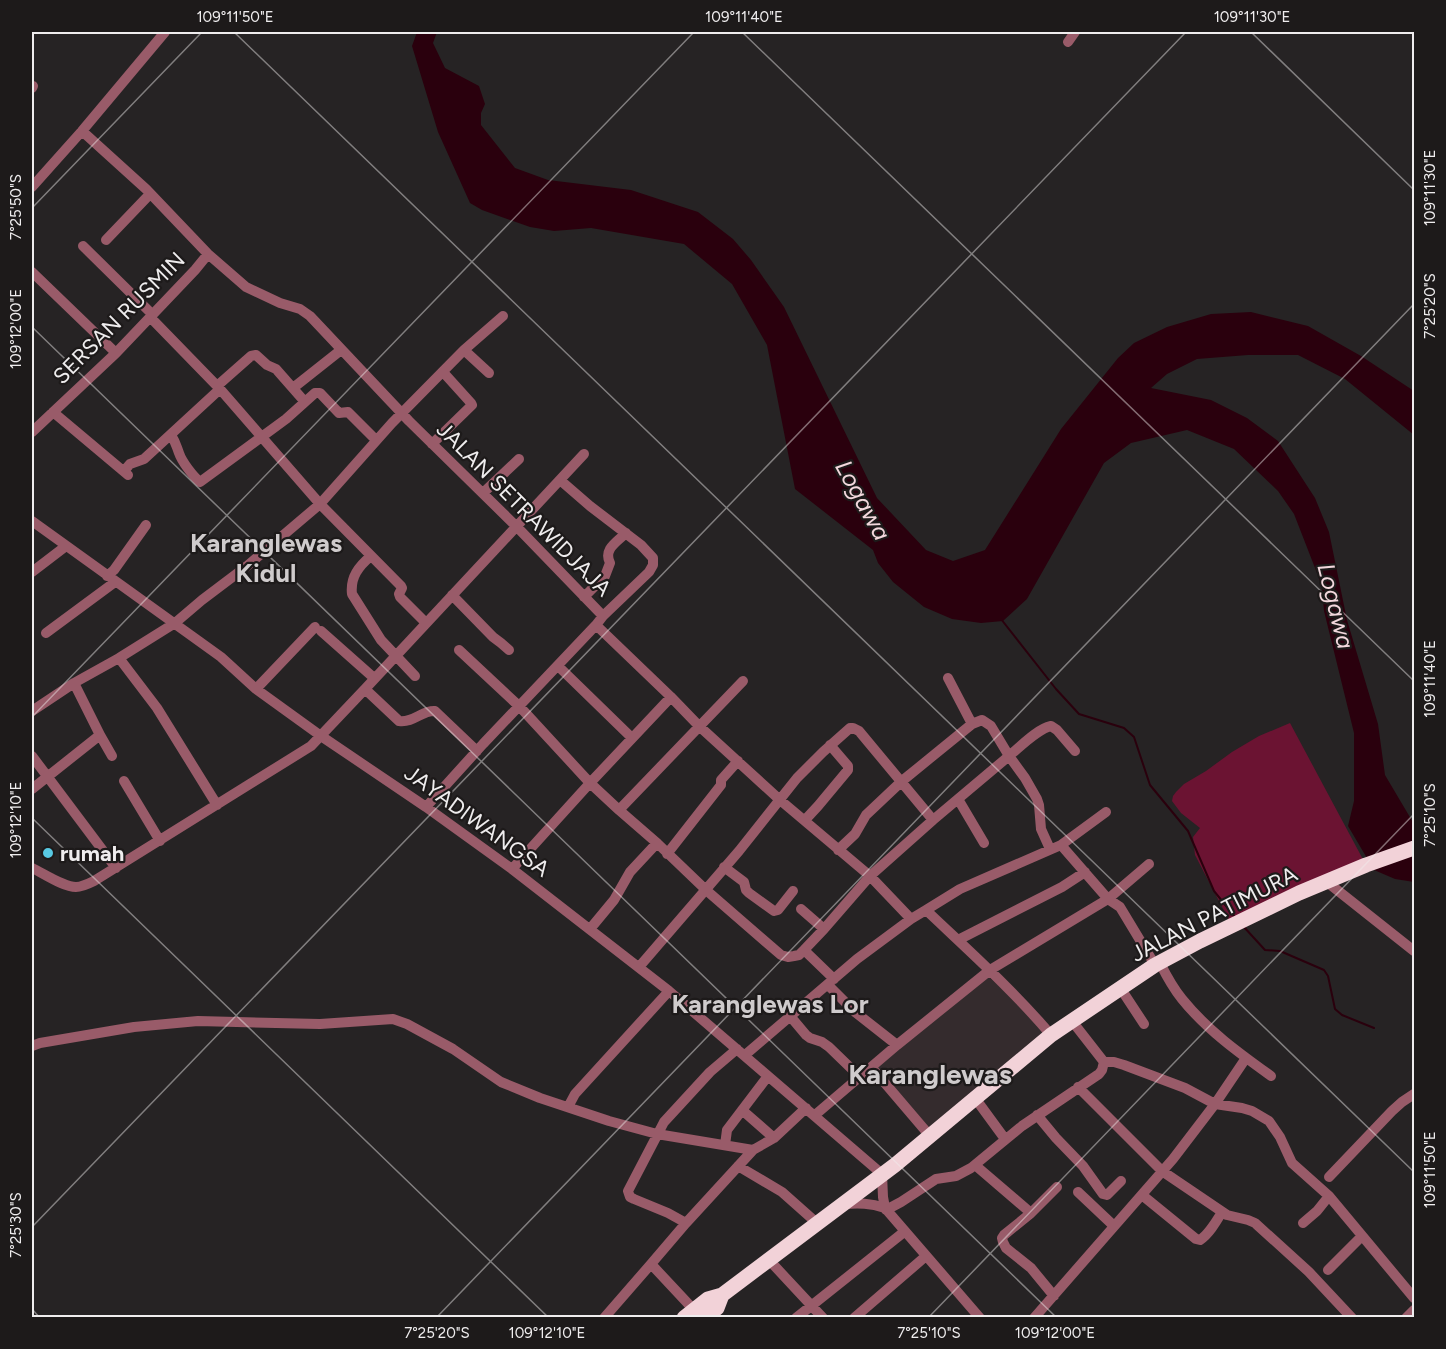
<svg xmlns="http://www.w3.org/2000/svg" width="1446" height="1349" font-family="Figtree,sans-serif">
<rect width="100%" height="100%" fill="#262324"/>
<path fill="#342b2d" d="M 987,976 L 1030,1011 L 1051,1035 L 930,1133 L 873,1068 Z"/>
<path fill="#6b1332" d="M 1290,723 L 1366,865 L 1231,924 L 1195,855 L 1193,837 L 1200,828 L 1181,813 L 1172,801 L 1173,796 L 1176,792 L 1184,784 L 1206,771 L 1232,752 L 1259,736 Z"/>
<path fill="#2a000d" d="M 417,32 L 437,32 L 433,43 L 445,68 L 479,86 L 485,104 L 481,113 L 481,125 L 515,168 L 548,180 L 631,190 L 698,212 L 733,239 L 751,260 L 784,307 L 877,498 L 926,550 L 953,561 L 985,550 L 1061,429 L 1118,358 L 1134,343 L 1167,327 L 1211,314 L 1251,312 L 1308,326 L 1361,356 L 1414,391 L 1414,435 L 1345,379 L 1298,355 L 1248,355 L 1197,359 L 1167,374 L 1151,388 L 1211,400 L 1247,418 L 1278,441 L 1315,498 L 1329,532 L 1347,620 L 1378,724 L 1385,775 L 1414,824 L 1414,882 L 1395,879 L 1374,870 L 1348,826 L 1354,801 L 1354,733 L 1324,611 L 1322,586 L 1294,514 L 1278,491 L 1234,449 L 1187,430 L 1131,443 L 1104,463 L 1027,599 L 1003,621 L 981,623 L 952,619 L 924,607 L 893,582 L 878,563 L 873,550 L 795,489 L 767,345 L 732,284 L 684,244 L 591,228 L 554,231 L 530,227 L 482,210 L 470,203 L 438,132 L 412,46 Z"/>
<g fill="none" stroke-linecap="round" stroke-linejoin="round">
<path stroke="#2a000d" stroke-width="2" d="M 1001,619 L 1056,689 L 1079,714 L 1124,728 L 1134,737 L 1150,785 L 1188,831 L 1214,891 L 1235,917
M 1243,926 L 1265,950 L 1280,951 L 1324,970 L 1328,976 L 1335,1009 L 1342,1015 L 1374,1028"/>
<path stroke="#995b69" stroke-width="10" d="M 1068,42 L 1075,32
M 32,88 L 33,86
M 82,131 L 165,32
M 32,187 L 82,131 L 146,189 L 208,254 L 246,287 L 280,303 L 300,309 L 310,316 L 409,421 L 517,527 L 603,616 L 596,625 L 671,697 L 699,726 L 780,800 L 870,876 L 911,919 L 926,910 C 969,951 1013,990 1051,1035
M 106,240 L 150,194
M 83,246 L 153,315
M 32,272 L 116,353
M 150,317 L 220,389 L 320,504 L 401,586 L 402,588 L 399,594 L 400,597 L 426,623
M 464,350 L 503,316
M 217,386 L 251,356 L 256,355 L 267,365 L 276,369 L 305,402
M 293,388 L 341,350
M 53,412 L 128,475
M 32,432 L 116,353 L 195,270 L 208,254
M 171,435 C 176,443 176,445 179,453 C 182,462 193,476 200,482 L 286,419 L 315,393 L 320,393 L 339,413 L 348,412 L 376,440
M 432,444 L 472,405 L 471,403 L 443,372
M 124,471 L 130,464 L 144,459 L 220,389
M 560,480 L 590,506 L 641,545 L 653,558 L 653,565 L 649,572 L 603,616
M 483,493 L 519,459
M 32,521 L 221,657 L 256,689 L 321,736 L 426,807 L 512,869 L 669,991 L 882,1174 L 883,1197 L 885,1208 L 980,1318
M 371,556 C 359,566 350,577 352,594 L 381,640 L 415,676
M 32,572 L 66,546
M 107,576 L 114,570 L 146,525
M 452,595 L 493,637 L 501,643 L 509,650
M 584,597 L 605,576 L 610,563 C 603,549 617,542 626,533
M 321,631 L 374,678
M 46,633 L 115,582
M 459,650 L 520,707 L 590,783 L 671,697
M 119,658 L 157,708 L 217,805
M 558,666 L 632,738
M 948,678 L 972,724 L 982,720 L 991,726 L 1009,756 C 1020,747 1037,729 1051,726 L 1057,730 L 1075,751
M 743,681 L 619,810 L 657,843 L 706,890 L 781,955 L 788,957 L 794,956 L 799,955 L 804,950 L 824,929 L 870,876 L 933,820 L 1009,756 L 1025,778 L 1037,799 L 1039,805 L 1041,829 L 1050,849
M 256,689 L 315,627
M 365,689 L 399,721 C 414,723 422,710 435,711 L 477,751
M 32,711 L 74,683 L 119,658 L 175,623 L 202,600 L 247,566 L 320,504 L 392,423 L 464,350 L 489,373
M 100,735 L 112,756
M 32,756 L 116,868
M 124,781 L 160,841
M 32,789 L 100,735 L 74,683
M 958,799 L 984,843
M 426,807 L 483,744 L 596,625
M 805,820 L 818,806 L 848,770 L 848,766 L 830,745
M 1061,845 L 1106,812
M 838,850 L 855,834 L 866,815 L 902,781 L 972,724
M 667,854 L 721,785 L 721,780 L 738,761
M 724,867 L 744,882 L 746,890 L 749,893 L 774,911 L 778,910 L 793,891
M 32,868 C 43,873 63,887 76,887 C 82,887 88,884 94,881 L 311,746 L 365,689 L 584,454
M 512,869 L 590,783 L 619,810
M 1327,882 L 1414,951
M 801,909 L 824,929
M 926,910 L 960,889 L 1061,845 L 1108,899 L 1120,907 L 1155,965
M 590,929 L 614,900 L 630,872 L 657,843
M 958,940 L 1062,887 L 1085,872
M 804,950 L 834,979
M 1160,963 C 1166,975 1173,988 1182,999 C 1207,1030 1239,1053 1271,1076
M 639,967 L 739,851 L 797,778 L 823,752 L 850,728 L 853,728 L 859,731 L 933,820
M 828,985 L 855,1012 L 897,1045
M 1121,989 L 1144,1024
M 790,1016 L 806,1035 L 810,1038 L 822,1042 L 829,1047 L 860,1077
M 32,1046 L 40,1043 L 134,1027 L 198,1021 L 320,1024 L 393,1019 L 407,1024 L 453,1049 L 501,1082 L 540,1098 L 609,1121 L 657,1134 L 753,1150
M 745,1055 L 857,959 L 911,919
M 1104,1062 L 1114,1062 L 1124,1065 L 1185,1088 L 1215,1104 L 1242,1108 L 1252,1111 L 1269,1121 L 1280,1137 L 1292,1163 L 1329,1196 L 1414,1298
M 872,1068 L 930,1136
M 1078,1087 L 1162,1171 L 1227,1215 L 1248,1220 L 1255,1223 L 1309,1272 L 1352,1318
M 975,1098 L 1005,1139
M 568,1107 L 575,1094 L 669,991
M 742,1110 L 774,1138
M 815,1115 L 897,1045 L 990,970 L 1108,899 L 1149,864
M 1037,1115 L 1056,1138 L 1083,1166 L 1103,1194 L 1107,1195 L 1121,1181
M 725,1145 L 727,1130 L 768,1076
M 975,1165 L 1031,1213 L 1057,1187
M 738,1166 L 782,1192 L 818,1224
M 1329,1177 L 1392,1111 L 1402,1102 L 1414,1094
M 1078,1192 L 1114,1226
M 1142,1195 L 1196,1239 L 1200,1240 C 1209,1234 1216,1222 1222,1212
M 844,1204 C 859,1203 870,1203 885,1208
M 886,1210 L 901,1202 L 936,1179 L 956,1176 L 971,1168 L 1022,1126 L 1099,1074 L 1102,1070 L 1104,1062 L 1072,1021
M 1031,1213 L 1004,1235 L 1002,1238 L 1003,1242 L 1006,1248 L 1031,1268 L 1054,1296
M 686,1223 L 753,1150 L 774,1138 L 806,1108
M 1303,1223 L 1317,1211 L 1329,1196
M 769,1260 L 823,1318
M 1328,1270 L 1362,1236
M 694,1310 L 651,1264 L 686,1223 L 668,1213 L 634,1199 L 630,1197 L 628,1191 L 664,1122 L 710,1072 L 737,1049
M 604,1318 L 651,1264
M 796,1318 L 904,1232
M 854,1318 L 926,1256
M 1034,1318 L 1173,1159 L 1215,1104 L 1246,1058
M 1406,1318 L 1414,1310"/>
<path stroke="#f2d2d8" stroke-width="15" d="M 684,1318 L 708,1299 L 722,1295 L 895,1165 L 1051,1035 L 1155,965 L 1200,941 L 1299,893 L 1366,865 L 1414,848
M 705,1318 L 717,1308 L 722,1295"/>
</g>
<path fill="none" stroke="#efedee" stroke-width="1.5" stroke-opacity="0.45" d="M 234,32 L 1414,1172M 742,32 L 1414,681M 1251,32 L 1414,190M 32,208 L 202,32M 32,327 L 1057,1318M 32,717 L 694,32M 32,818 L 549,1318M 32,1227 L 1186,32M 32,1309 L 40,1318M 436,1318 L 1414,304M 928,1318 L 1414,814"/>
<circle fill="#58c9e3" stroke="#1d1a1a" stroke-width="2" cx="48" cy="853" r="6"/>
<g text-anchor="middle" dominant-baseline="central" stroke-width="4.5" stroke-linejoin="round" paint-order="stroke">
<g font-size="22" fill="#efedee" stroke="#1d1a1a">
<text transform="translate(119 318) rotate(-45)">SERSAN RUSMIN</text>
<text transform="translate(524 509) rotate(45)">JALAN SETRAWIDJAJA</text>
<text transform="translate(477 821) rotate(36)">JAYADIWANGSA</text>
<text transform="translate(1214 914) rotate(-27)">JALAN PATIMURA</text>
</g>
<g font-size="22" font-weight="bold" fill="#efedee" stroke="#1d1a1a" text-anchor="start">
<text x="60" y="853">rumah</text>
</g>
<g font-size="24" font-style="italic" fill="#f3d8dd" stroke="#1d1a1a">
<text transform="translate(863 500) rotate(61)">Logawa</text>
<text transform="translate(1336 606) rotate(76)">Logawa</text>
</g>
<g font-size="26" font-weight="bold" fill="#cfcbcc" stroke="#1d1a1a">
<text x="266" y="543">Karanglewas<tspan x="266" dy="30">Kidul</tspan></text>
<text x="770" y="1004">Karanglewas Lor</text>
</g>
<g font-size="28" font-weight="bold" fill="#cfcbcc" stroke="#1d1a1a">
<text x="930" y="1074">Karanglewas</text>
</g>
</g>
<rect width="1446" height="1349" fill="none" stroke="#1d1a1a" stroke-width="66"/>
<rect x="33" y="33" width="1380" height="1283" fill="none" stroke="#efedee" stroke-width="2"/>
<g font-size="15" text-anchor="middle" fill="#efedee">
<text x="235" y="22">109°11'50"E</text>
<text x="744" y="22">109°11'40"E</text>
<text x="1252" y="22">109°11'30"E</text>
<text transform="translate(1430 188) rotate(-90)" y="5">109°11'30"E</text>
<text transform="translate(16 207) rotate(-90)" y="5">7°25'50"S</text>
<text transform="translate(1430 306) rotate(-90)" y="5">7°25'20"S</text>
<text transform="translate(16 329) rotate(-90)" y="5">109°12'00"E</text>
<text transform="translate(1430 679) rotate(-90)" y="5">109°11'40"E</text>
<text transform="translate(1430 815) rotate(-90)" y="5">7°25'10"S</text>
<text transform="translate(16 820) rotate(-90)" y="5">109°12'10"E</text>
<text transform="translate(1430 1170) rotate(-90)" y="5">109°11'50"E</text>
<text transform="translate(16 1225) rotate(-90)" y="5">7°25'30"S</text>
<text x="437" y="1338">7°25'20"S</text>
<text x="547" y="1338">109°12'10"E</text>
<text x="929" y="1338">7°25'10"S</text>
<text x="1055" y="1338">109°12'00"E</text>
</g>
</svg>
